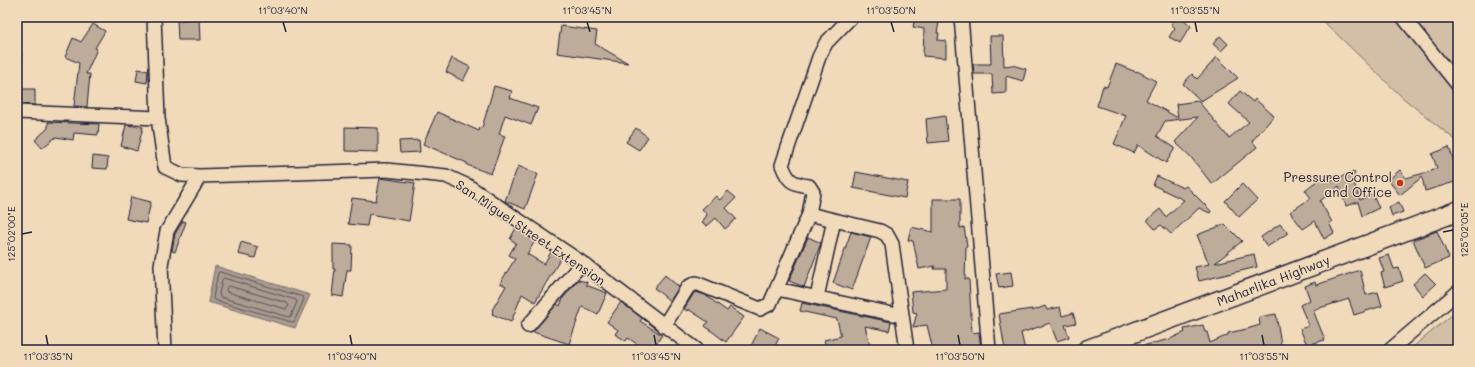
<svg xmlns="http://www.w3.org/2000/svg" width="1475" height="367" font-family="Mali,sans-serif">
<rect width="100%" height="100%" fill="#f1daba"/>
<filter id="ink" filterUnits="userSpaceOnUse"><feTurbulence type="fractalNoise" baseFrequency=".025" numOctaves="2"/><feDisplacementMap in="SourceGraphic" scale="8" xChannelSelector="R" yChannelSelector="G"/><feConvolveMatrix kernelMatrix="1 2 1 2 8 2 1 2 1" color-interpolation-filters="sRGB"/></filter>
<g filter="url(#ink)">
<path fill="#e2ccb1" d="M 17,51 L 24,54 L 17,100 Z"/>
<path fill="#d3bfa7" stroke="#7a7071" d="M 1319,17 L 1458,17 L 1458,142 L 1403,98 Z
M 1458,310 L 1458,350 L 1409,350 Z"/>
<path fill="#aa9b8f" stroke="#746b6d" d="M 215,266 L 310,295 L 295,328 L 208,302 Z"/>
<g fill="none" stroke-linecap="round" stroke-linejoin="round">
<path stroke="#58525d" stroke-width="1" d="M 220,272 L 303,297 L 304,299 L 294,322 L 292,322 L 214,300 L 213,298 L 218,273 Z
M 224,278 L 296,300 L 297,302 L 291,316 L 289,317 L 220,297 L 219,294 L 222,280 Z
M 229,286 L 287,303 L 289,306 L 286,309 L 227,292 L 226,291 L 227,287 Z"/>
</g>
<path fill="#beac9b" stroke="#22223b" d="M 915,17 L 940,17 L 937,33 L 939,33 L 938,40 L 946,41 L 946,58 L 923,56 L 924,29 L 913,27 Z
M 1177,17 L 1181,17 L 1191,26 L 1180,43 L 1169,37 L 1175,28 L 1171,24 Z
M 199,19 L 200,40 L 178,40 L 177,20 Z
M 93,24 L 105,31 L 95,48 L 97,49 L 86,74 L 90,74 L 87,107 L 74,106 L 79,63 L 65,57 L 73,38 L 81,42 Z
M 561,26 L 597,31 L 595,44 L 628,63 L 557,53 Z
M 990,36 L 1003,36 L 1004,66 L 1012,65 L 1026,69 L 1023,81 L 1006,76 L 1006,93 L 993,94 L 992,74 L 974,74 L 973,64 L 991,64 Z
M 1220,36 L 1228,44 L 1221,51 L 1213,44 Z
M 1217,57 L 1238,78 L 1201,101 L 1183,84 L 1192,74 L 1197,79 Z
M 452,58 L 470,67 L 463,81 L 446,72 Z
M 1116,64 L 1136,72 L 1137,71 L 1156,81 L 1146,100 L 1178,118 L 1176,104 L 1198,101 L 1229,138 L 1249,122 L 1229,104 L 1240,91 L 1253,102 L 1255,99 L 1274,116 L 1252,141 L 1257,147 L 1212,184 L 1190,156 L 1175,142 L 1198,117 L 1165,121 L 1157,136 L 1175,148 L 1166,163 L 1138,145 L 1134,153 L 1114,144 L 1126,116 L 1097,106 L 1103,86 L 1107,87 Z
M 138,69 L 148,71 L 147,83 L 136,81 Z
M 494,86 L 512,91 L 510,98 L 538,108 L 531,125 L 505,115 L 499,134 L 505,136 L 491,174 L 467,165 L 467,163 L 423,144 L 437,112 L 479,131 L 480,127 L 482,128 Z
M 21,89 L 35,89 L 35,105 L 21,104 Z
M 945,116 L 948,141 L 928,143 L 926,119 Z
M 48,122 L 99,124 L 98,135 L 74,133 L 73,140 L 56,137 L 42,148 L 35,140 L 48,128 Z
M 126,125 L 143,127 L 137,151 L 121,146 Z
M 345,127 L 378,128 L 378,152 L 345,151 Z
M 636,128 L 648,137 L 639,150 L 626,142 Z
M 419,140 L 420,152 L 400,153 L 399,141 Z
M 1449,147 L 1458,173 L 1458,181 L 1425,191 L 1422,177 L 1400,195 L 1388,180 L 1400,170 L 1406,178 L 1432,171 L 1431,170 L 1437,168 L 1432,154 Z
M 93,156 L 108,158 L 107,169 L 92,168 Z
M 518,166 L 538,174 L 525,209 L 505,201 Z
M 856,172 L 908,182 L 905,198 L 853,188 Z
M 1354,172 L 1355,174 L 1352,177 L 1360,200 L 1372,194 L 1379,208 L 1362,216 L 1358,202 L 1346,206 L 1339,186 L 1320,201 L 1332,222 L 1329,223 L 1334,233 L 1324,239 L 1315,221 L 1303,229 L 1290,212 L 1311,198 L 1305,190 L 1322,177 L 1326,182 Z
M 1157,176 L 1183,188 L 1186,186 L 1211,211 L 1210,213 L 1199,208 L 1171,234 L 1161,225 L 1155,229 L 1147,220 L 1160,209 L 1166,217 L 1184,200 L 1153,185 Z
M 380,178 L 415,183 L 409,221 L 369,214 L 367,226 L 348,224 L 352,198 L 376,201 Z
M 1242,184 L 1257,200 L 1239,217 L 1225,201 Z
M 728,191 L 736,198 L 726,208 L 736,219 L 725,229 L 716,218 L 707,226 L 702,222 L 707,215 L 702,209 L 716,196 L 720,200 Z
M 131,197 L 151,202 L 146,223 L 126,219 Z
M 933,199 L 960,199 L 960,228 L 964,227 L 967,246 L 966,246 L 965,279 L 969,279 L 972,333 L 979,332 L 981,350 L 933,350 L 927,325 L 913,327 L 917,313 L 913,312 L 911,292 L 946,289 L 946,269 L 934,269 L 935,266 L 919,269 L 913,241 L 908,240 L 911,227 L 933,232 Z
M 1399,202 L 1403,212 L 1392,216 L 1389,207 Z
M 183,221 L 186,222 L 175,252 L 172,251 L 175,234 Z
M 1225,224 L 1242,241 L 1215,263 L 1254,254 L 1257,267 L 1199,281 L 1195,267 L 1209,264 L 1197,235 Z
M 1280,224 L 1288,233 L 1267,247 L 1261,237 Z
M 516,228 L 535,241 L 527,254 L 544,264 L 551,252 L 561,258 L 535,302 L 522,294 L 511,322 L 492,314 L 493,311 L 492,310 L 506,286 L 500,283 L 515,259 L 509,255 L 516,243 L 510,239 Z
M 1437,231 L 1449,258 L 1425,268 L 1413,240 Z
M 851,232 L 871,237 L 852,290 L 833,283 Z
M 808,237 L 821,243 L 804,287 L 789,281 Z
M 241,242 L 258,247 L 255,258 L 238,254 Z
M 333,244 L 352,245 L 351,270 L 347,270 L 343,297 L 332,295 L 335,269 L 333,269 Z
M 1389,255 L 1394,269 L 1399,268 L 1403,281 L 1385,287 L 1381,273 L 1384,272 L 1379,258 Z
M 1360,270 L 1366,295 L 1378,292 L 1382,306 L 1354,315 L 1349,299 L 1313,310 L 1325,340 L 1307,345 L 1300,329 L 1309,326 L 1300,305 L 1310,300 L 1305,286 L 1315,282 L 1316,285 Z
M 1011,272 L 1013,286 L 999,288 L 996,274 Z
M 1425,273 L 1436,284 L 1423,296 L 1413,284 Z
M 665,275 L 679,287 L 670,301 L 654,288 Z
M 578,280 L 587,282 L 586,285 L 607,293 L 598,314 L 582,307 L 569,344 L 533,332 L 557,304 L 560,306 L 563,298 Z
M 696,292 L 705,295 L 727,311 L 730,307 L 744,317 L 726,342 L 705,326 L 708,322 L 688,309 L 687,311 L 684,309 L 694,293 Z
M 621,302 L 642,318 L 640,321 L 662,335 L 652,350 L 646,350 L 628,338 L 626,341 L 615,334 L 618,330 L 607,322 Z
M 802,303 L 891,322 L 889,331 L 865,326 L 870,345 L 850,350 L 827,350 L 824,340 L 841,336 L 837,319 L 800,311 Z
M 1045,306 L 1047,310 L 1060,307 L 1062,316 L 1073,313 L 1076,323 L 1065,325 L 1069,337 L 1057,341 L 1050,323 L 1021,333 L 1025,350 L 1005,350 L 999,314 L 1032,309 L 1032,311 Z
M 1276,314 L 1282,350 L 1142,350 L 1142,346 L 1170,339 L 1185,332 L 1184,329 L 1203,325 L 1205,332 L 1207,332 L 1210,343 L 1228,335 L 1228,333 L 1247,329 L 1260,325 L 1259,317 Z
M 760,328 L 779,338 L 773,350 L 749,350 Z"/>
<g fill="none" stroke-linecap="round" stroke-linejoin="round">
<g stroke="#22223b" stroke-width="16">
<path id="minor" d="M 154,17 L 158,118 L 165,167 L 182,175 L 200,176 L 386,170 L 446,176 L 468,186 L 582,263 L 697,350
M 961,17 L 989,350
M 1403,17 L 1458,85
M 17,112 L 158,118
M 809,214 L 880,231 L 887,235 L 892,244 L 907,350
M 777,289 L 902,316
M 817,297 L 834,220
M 528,326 L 582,263
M 664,326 L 688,287 L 696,283 L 760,309 L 770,304 L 809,214 L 813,192 L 809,186 C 792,184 788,181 782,165 L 819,57 L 826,43 L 851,17
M 165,350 L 161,265 L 167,231 L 200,176
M 1390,350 L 1458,292"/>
</g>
<g stroke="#22223b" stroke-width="22">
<path id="highway" d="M 1087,350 L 1458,211"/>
</g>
<use href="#minor" stroke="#f1daba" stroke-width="13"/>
<use href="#highway" stroke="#f1daba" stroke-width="19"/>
</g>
</g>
<path fill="none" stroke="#22223b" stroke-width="1.5" d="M 283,22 L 286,32M 587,22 L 590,32M 891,22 L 894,32M 1195,22 L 1197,32M 1443,232 L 1453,230M 22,234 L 32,232M 46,335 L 48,345M 350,335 L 352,345M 654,335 L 656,345M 958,335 L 960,345M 1262,335 L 1264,345"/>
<circle fill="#c8321e" stroke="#f1daba" stroke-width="1.5" cx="1400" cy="183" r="4"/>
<g text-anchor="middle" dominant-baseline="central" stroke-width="3" stroke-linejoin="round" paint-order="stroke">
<g font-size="13" fill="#22223b" stroke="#f1daba" text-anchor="end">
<text x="1392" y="176">Pressure Control<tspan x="1392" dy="15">and Office</tspan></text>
</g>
<g font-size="13" fill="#22223b" stroke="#f1daba">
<text transform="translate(531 232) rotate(34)">San Miguel Street Extension</text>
<text transform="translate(1273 280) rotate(-21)">Maharlika Highway</text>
</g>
</g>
<rect width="1475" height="367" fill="none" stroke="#f1daba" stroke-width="44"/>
<rect x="22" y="22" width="1431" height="323" fill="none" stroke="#22223b" stroke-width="1.5"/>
<g font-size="10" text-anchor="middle" fill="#22223b">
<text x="283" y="14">11°03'40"N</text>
<text x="587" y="14">11°03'45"N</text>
<text x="891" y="14">11°03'50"N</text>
<text x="1195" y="14">11°03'55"N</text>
<text transform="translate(1464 230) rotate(-90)" y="4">125°02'05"E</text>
<text transform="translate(11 234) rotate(-90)" y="4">125°02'00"E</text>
<text x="48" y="360">11°03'35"N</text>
<text x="352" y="360">11°03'40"N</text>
<text x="656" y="360">11°03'45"N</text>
<text x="960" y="360">11°03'50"N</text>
<text x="1264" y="360">11°03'55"N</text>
</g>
</svg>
